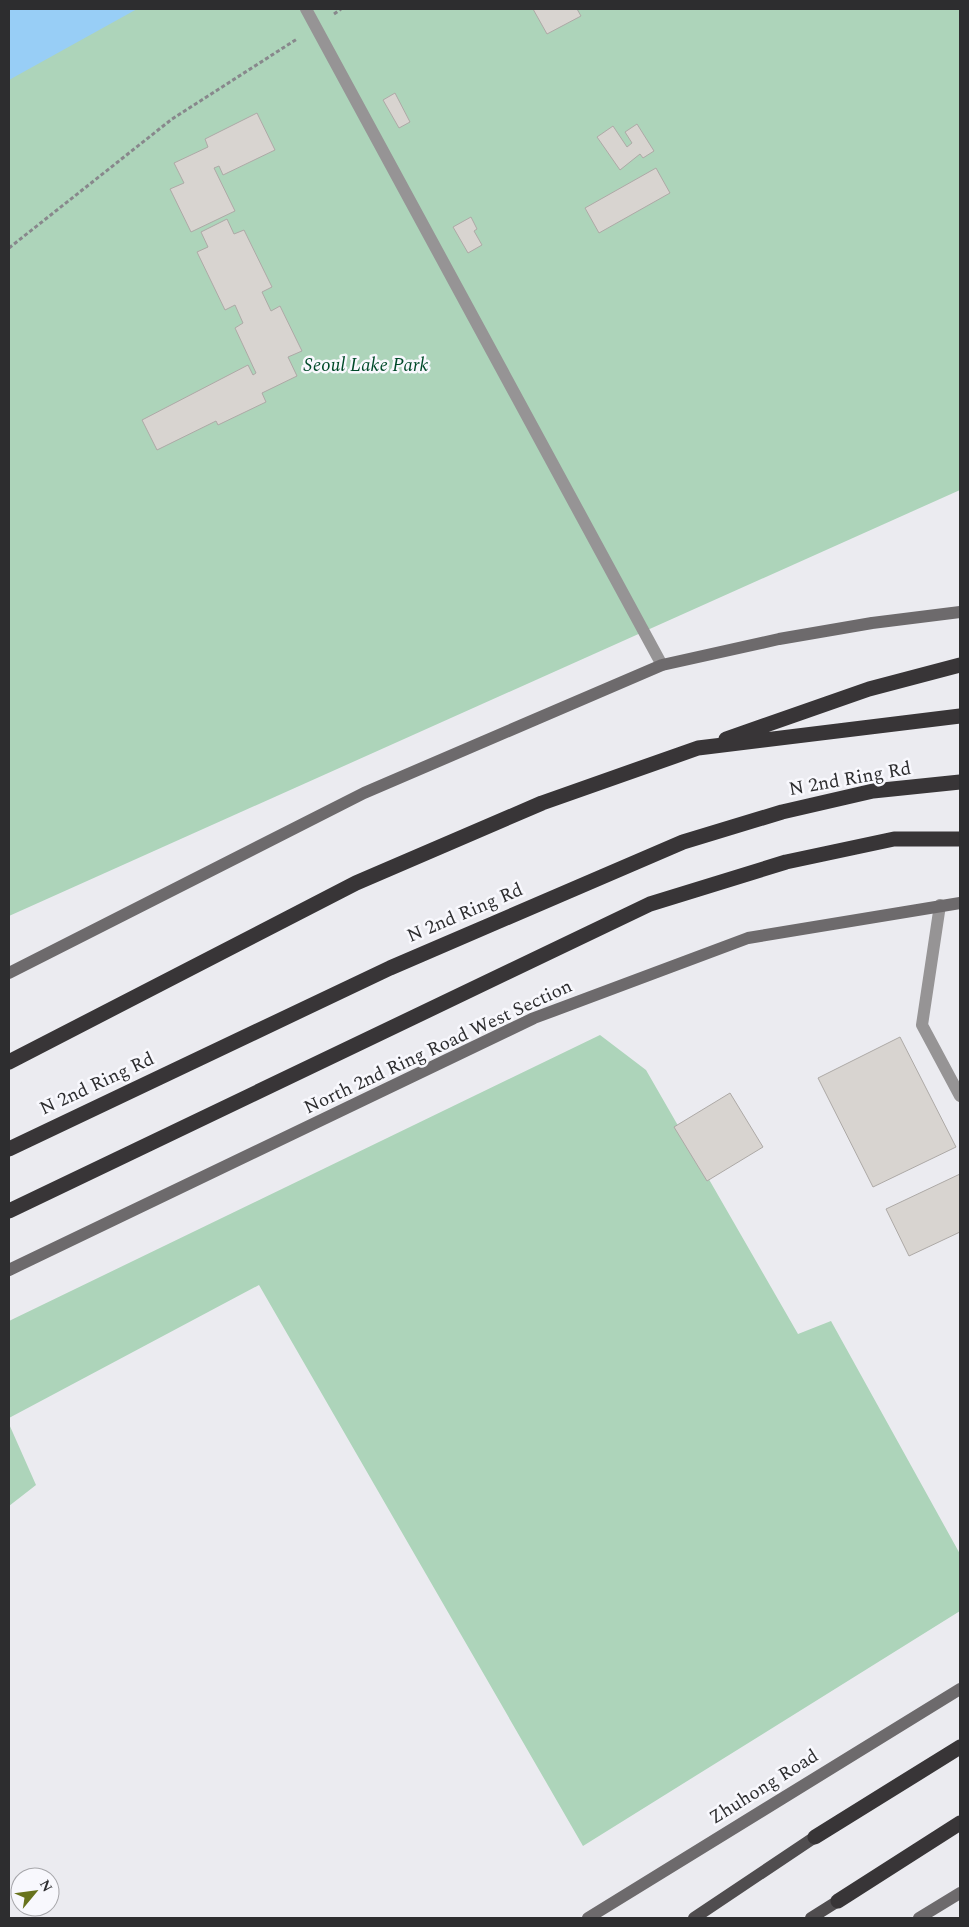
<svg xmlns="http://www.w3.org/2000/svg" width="969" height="1927" font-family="Spectral,serif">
<rect width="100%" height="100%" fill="#ebebf0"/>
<path fill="#add4ba" d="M 9,9 L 960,9 L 960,490 L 9,916 Z
M 600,1035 L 646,1070 L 798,1334 L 831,1321 L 960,1554 L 960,1611 L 583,1846 L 259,1285 L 9,1418 L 9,1321 Z
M 9,1424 L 36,1485 L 9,1506 Z"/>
<path fill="#98cef6" d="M 9,9 L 137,9 L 9,80 Z"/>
<path fill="#d8d4d0" stroke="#ada9a6" d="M 533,9 L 577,9 L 581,16 L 547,34 Z
M 395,93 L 410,122 L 399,128 L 383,100 Z
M 257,113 L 275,150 L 223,175 L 219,166 L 214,168 L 235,211 L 191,232 L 170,189 L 184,183 L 174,163 L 208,147 L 205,139 Z
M 637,124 L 654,151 L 643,158 L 640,154 L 620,170 L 597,137 L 613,126 L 627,147 L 632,143 L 625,132 Z
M 656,168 L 670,193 L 599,233 L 585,208 Z
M 471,217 L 477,229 L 474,231 L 482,245 L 468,253 L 453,227 Z
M 227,219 L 234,234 L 244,230 L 272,287 L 262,292 L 271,311 L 280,306 L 302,351 L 288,357 L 297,376 L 262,393 L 266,402 L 218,425 L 216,421 L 157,450 L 142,420 L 248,365 L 253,375 L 256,373 L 235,328 L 243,323 L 235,305 L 225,310 L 197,252 L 208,247 L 201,232 Z
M 900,1037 L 956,1147 L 873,1187 L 818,1078 Z
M 730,1093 L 763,1147 L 707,1181 L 674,1127 Z
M 960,1174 L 960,1232 L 909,1256 L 886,1209 Z"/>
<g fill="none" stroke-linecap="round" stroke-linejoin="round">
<path stroke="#88888c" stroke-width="3" stroke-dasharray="4 2.5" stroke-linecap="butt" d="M 334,14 L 341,9
M 9,248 L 172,119 L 297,39"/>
<path stroke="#969495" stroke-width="12" d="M 940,905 L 922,1025 L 960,1096"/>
<path stroke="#969495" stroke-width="12" d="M 306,9 L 662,665"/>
<path stroke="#6d6a6c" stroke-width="12" d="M 9,973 L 364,793 L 662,665 L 779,639 L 872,623 L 960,612
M 9,1270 L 534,1018 L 748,938 L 960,903
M 588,1918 L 960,1689
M 919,1918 L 960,1893"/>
<path stroke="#504d4f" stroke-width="12" d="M 694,1918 L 815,1837
M 811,1918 L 838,1901"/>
<path stroke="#383537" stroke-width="15" d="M 726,739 L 869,689 L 960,665
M 9,1062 L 356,883 L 542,803 L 698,748 L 960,716
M 9,1149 L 390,968 L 683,842 L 782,812 L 873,791 L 960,782
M 9,1211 L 650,904 L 786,862 L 894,839 L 960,839
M 815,1837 L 960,1747
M 838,1901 L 960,1823"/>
</g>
<g text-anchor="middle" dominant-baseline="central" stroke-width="5" stroke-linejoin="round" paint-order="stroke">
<g font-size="19" font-style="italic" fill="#004a29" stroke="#f8f8fd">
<text x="366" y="365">Seoul Lake Park</text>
</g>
<g font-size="19" fill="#2d2d2f" stroke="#f8f8fd">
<text transform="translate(850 779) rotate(-10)">N 2nd Ring Rd</text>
<text transform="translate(465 913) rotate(-23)">N 2nd Ring Rd</text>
<text transform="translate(438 1047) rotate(-25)">North 2nd Ring Road West Section</text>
<text transform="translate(97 1084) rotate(-25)">N 2nd Ring Rd</text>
<text transform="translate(764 1787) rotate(-32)">Zhuhong Road</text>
</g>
</g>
<rect width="969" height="1927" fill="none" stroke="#2d2d2f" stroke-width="20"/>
<g transform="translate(35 1892) rotate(61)"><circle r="24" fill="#f8f8fd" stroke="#a7a7ab"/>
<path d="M0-4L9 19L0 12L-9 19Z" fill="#68731d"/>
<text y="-8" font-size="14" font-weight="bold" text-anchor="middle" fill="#2d2d2f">N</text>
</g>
</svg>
